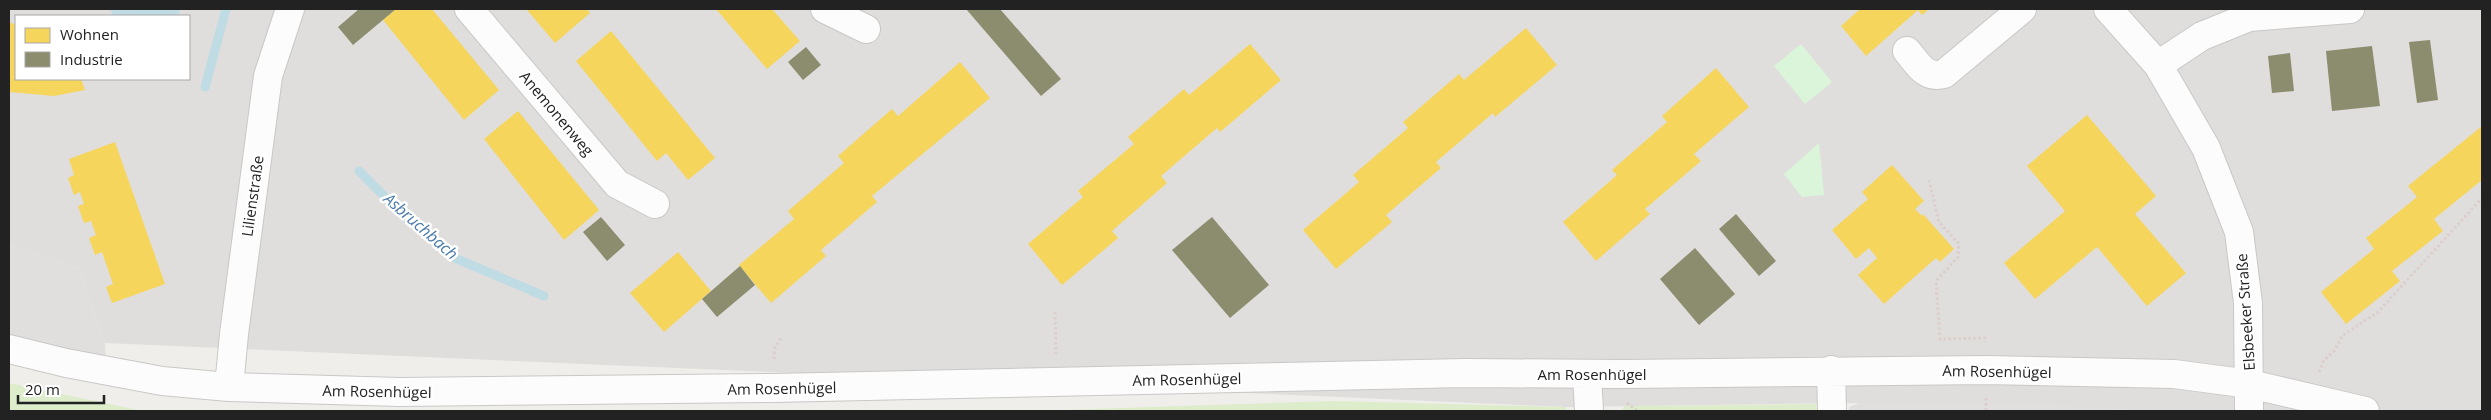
<svg xmlns="http://www.w3.org/2000/svg" width="2491" height="420" font-family="'Open Sans',sans-serif">
<rect width="100%" height="100%" fill="#f0eeeb"/>
<path fill="#dfdedc" fill-rule="evenodd" d="M 9,9 L 2482,9 L 2482,411 L 2058,411 L 1859,403 L 1566,407 L 105,343 L 79,268 L 9,244 ZM 16,16 L 189,16 L 189,79 L 16,79 Z"/>
<path fill="#ddeccb" d="M 9,383 L 143,411 L 9,411 Z
M 1334,401 L 1566,407 L 1566,411 L 1030,411 Z
M 1816,404 L 1817,411 L 1622,411 L 1624,406 Z"/>
<path fill="#daf5da" d="M 1801,44 L 1832,82 L 1805,104 L 1774,66 Z
M 1819,143 L 1824,195 L 1802,197 L 1784,174 Z"/>
<path fill="#e0dfde" d="M 9,244 L 79,268 L 105,343 L 106,371 L 9,349 Z
M 1859,403 L 2064,405 L 2165,411 L 1849,411 L 1849,407 Z"/>
<path fill="#bfdbe3" d="M 110,9 L 180,9 L 179,16 L 113,16 Z"/>
<path fill="#f6d55c" d="M 396,9 L 432,9 L 499,90 L 464,120 L 383,20 Z
M 529,9 L 587,9 L 590,13 L 555,43 L 527,10 Z
M 716,9 L 772,9 L 800,41 L 767,69 Z
M 1858,9 L 1929,9 L 1922,15 L 1918,10 L 1866,56 L 1841,26 L 1859,10 Z
M 9,22 L 16,25 L 16,79 L 81,79 L 85,90 L 54,96 L 9,92 Z
M 1526,28 L 1557,65 L 1495,117 L 1493,113 L 1436,162 L 1441,168 L 1386,215 L 1392,222 L 1336,269 L 1303,230 L 1359,182 L 1353,175 L 1408,128 L 1403,122 L 1459,74 L 1464,80 Z
M 611,31 L 715,158 L 688,180 L 666,153 L 657,161 L 576,61 Z
M 1250,44 L 1281,80 L 1220,132 L 1217,128 L 1161,176 L 1167,183 L 1112,231 L 1118,238 L 1062,285 L 1028,244 L 1083,197 L 1078,191 L 1134,144 L 1128,137 L 1184,89 L 1189,95 Z
M 960,62 L 990,98 L 872,196 L 877,202 L 821,250 L 826,256 L 771,303 L 739,265 L 794,219 L 788,211 L 844,163 L 838,156 L 892,109 L 898,116 Z
M 1716,68 L 1749,107 L 1694,154 L 1701,161 L 1645,209 L 1650,214 L 1596,261 L 1563,222 L 1617,175 L 1612,170 L 1667,122 L 1662,116 Z
M 518,111 L 599,210 L 564,240 L 484,139 Z
M 2087,115 L 2156,196 L 2135,214 L 2186,273 L 2147,306 L 2097,247 L 2035,299 L 2004,263 L 2065,211 L 2027,166 Z
M 2482,126 L 2482,180 L 2434,219 L 2443,231 L 2392,271 L 2400,281 L 2346,324 L 2321,292 L 2374,249 L 2366,238 L 2417,197 L 2408,186 Z
M 115,142 L 165,284 L 112,303 L 106,287 L 113,284 L 102,252 L 95,255 L 89,238 L 96,235 L 91,221 L 84,223 L 78,206 L 84,204 L 80,192 L 74,195 L 68,178 L 74,175 L 69,159 Z
M 1892,165 L 1924,201 L 1915,209 L 1922,216 L 1923,214 L 1954,249 L 1940,262 L 1936,258 L 1884,304 L 1858,275 L 1877,258 L 1869,248 L 1856,259 L 1832,230 L 1868,199 L 1862,192 Z
M 678,252 L 711,291 L 664,332 L 630,293 Z"/>
<path fill="#8c8c6e" d="M 359,9 L 396,9 L 353,45 L 338,27 Z
M 966,9 L 1000,9 L 1061,79 L 1041,96 Z
M 2430,40 L 2438,100 L 2417,103 L 2409,42 Z
M 2372,46 L 2380,106 L 2332,111 L 2326,51 Z
M 806,47 L 821,65 L 803,80 L 788,62 Z
M 2290,53 L 2294,91 L 2272,93 L 2268,56 Z
M 1736,214 L 1776,261 L 1759,276 L 1719,229 Z
M 601,217 L 625,245 L 607,261 L 583,232 Z
M 1212,217 L 1269,285 L 1230,318 L 1172,250 Z
M 1695,248 L 1735,294 L 1699,325 L 1660,279 Z
M 740,266 L 755,285 L 717,317 L 702,299 Z"/>
<g fill="none" stroke-linecap="round" stroke-linejoin="round">
<path stroke="#bfdbe3" stroke-width="9" d="M 205,87 L 226,9
M 359,171 L 394,206 L 455,258 L 544,296"/>
<g stroke="#c9c8c7" stroke-width="30">
<path id="minor" d="M 469,9 L 617,184 L 655,204
M 825,9 L 866,29
M 2108,9 L 2158,65 L 2206,148 L 2239,232 L 2248,303 L 2249,411
M 1907,51 C 1918,64 1925,79 1944,74 L 2022,9
M 2158,65 L 2202,36 L 2249,17 L 2350,9
M 9,349 L 66,363 L 162,381 L 229,387 L 399,392 L 773,388 L 1465,373 L 1625,374 L 1986,370 L 2174,374 L 2250,384 L 2365,411
M 1831,370 L 1832,411
M 1587,374 L 1589,411
M 229,387 L 234,334 L 268,76 L 290,9"/>
</g>
<path stroke="#dccecd" stroke-width="3" stroke-dasharray="2.5 2.5" stroke-linecap="butt" d="M 1929,180 L 1939,222 L 1959,244 L 1958,257 L 1936,281 L 1940,339 L 1985,338 L 1985,342
M 1055,312 L 1056,354
M 774,359 L 775,347 L 782,337
M 2319,372 L 2324,360 L 2334,351 L 2342,336 L 2378,312 L 2482,198
M 1986,398 L 1986,411
M 1627,403 L 1637,411"/>
<use href="#minor" stroke="#fdfcfc" stroke-width="28"/>
</g>
<g text-anchor="middle" dominant-baseline="central" stroke-width="5" stroke-linejoin="round" paint-order="stroke">
<g font-size="15" fill="#222" stroke="#fff">
<text transform="translate(557 113) rotate(50)">Anemonenweg</text>
<text transform="translate(252 196) rotate(-82)">Lilienstraße</text>
<text transform="translate(2245 312) rotate(-94)">Elsbeeker Straße</text>
<text transform="translate(1997 371) rotate(1)">Am Rosenhügel</text>
<text x="1592" y="374">Am Rosenhügel</text>
<text transform="translate(1187 379) rotate(-1)">Am Rosenhügel</text>
<text transform="translate(782 388) rotate(-1)">Am Rosenhügel</text>
<text transform="translate(377 391) rotate(1)">Am Rosenhügel</text>
</g>
<g font-size="16" font-style="italic" fill="#4a7aab" stroke="#fff">
<text transform="translate(421 226) rotate(41)">Asbruchbach</text>
</g>
</g>
<rect width="2491" height="420" fill="none" stroke="#222222" stroke-width="20"/>
<rect x="15" y="15" width="175" height="65" fill="#ffffff" stroke="#a7a7a7"/>
<rect x="25" y="28" width="25" height="15" fill="#f6d55c" stroke="#a7a7a7"/>
<text x="60" y="40" font-size="15" fill="#222222">Wohnen</text>
<rect x="25" y="52" width="25" height="15" fill="#8c8c6e" stroke="#a7a7a7"/>
<text x="60" y="65" font-size="15" fill="#222222">Industrie</text>
<path d="M18 395v8h86v-8" fill="none" stroke="#222222" stroke-width="2.5"/>
<text x="25" y="395" font-size="15" fill="#222222" stroke="#ffffff" stroke-width="4" paint-order="stroke">20 m</text>
</svg>
